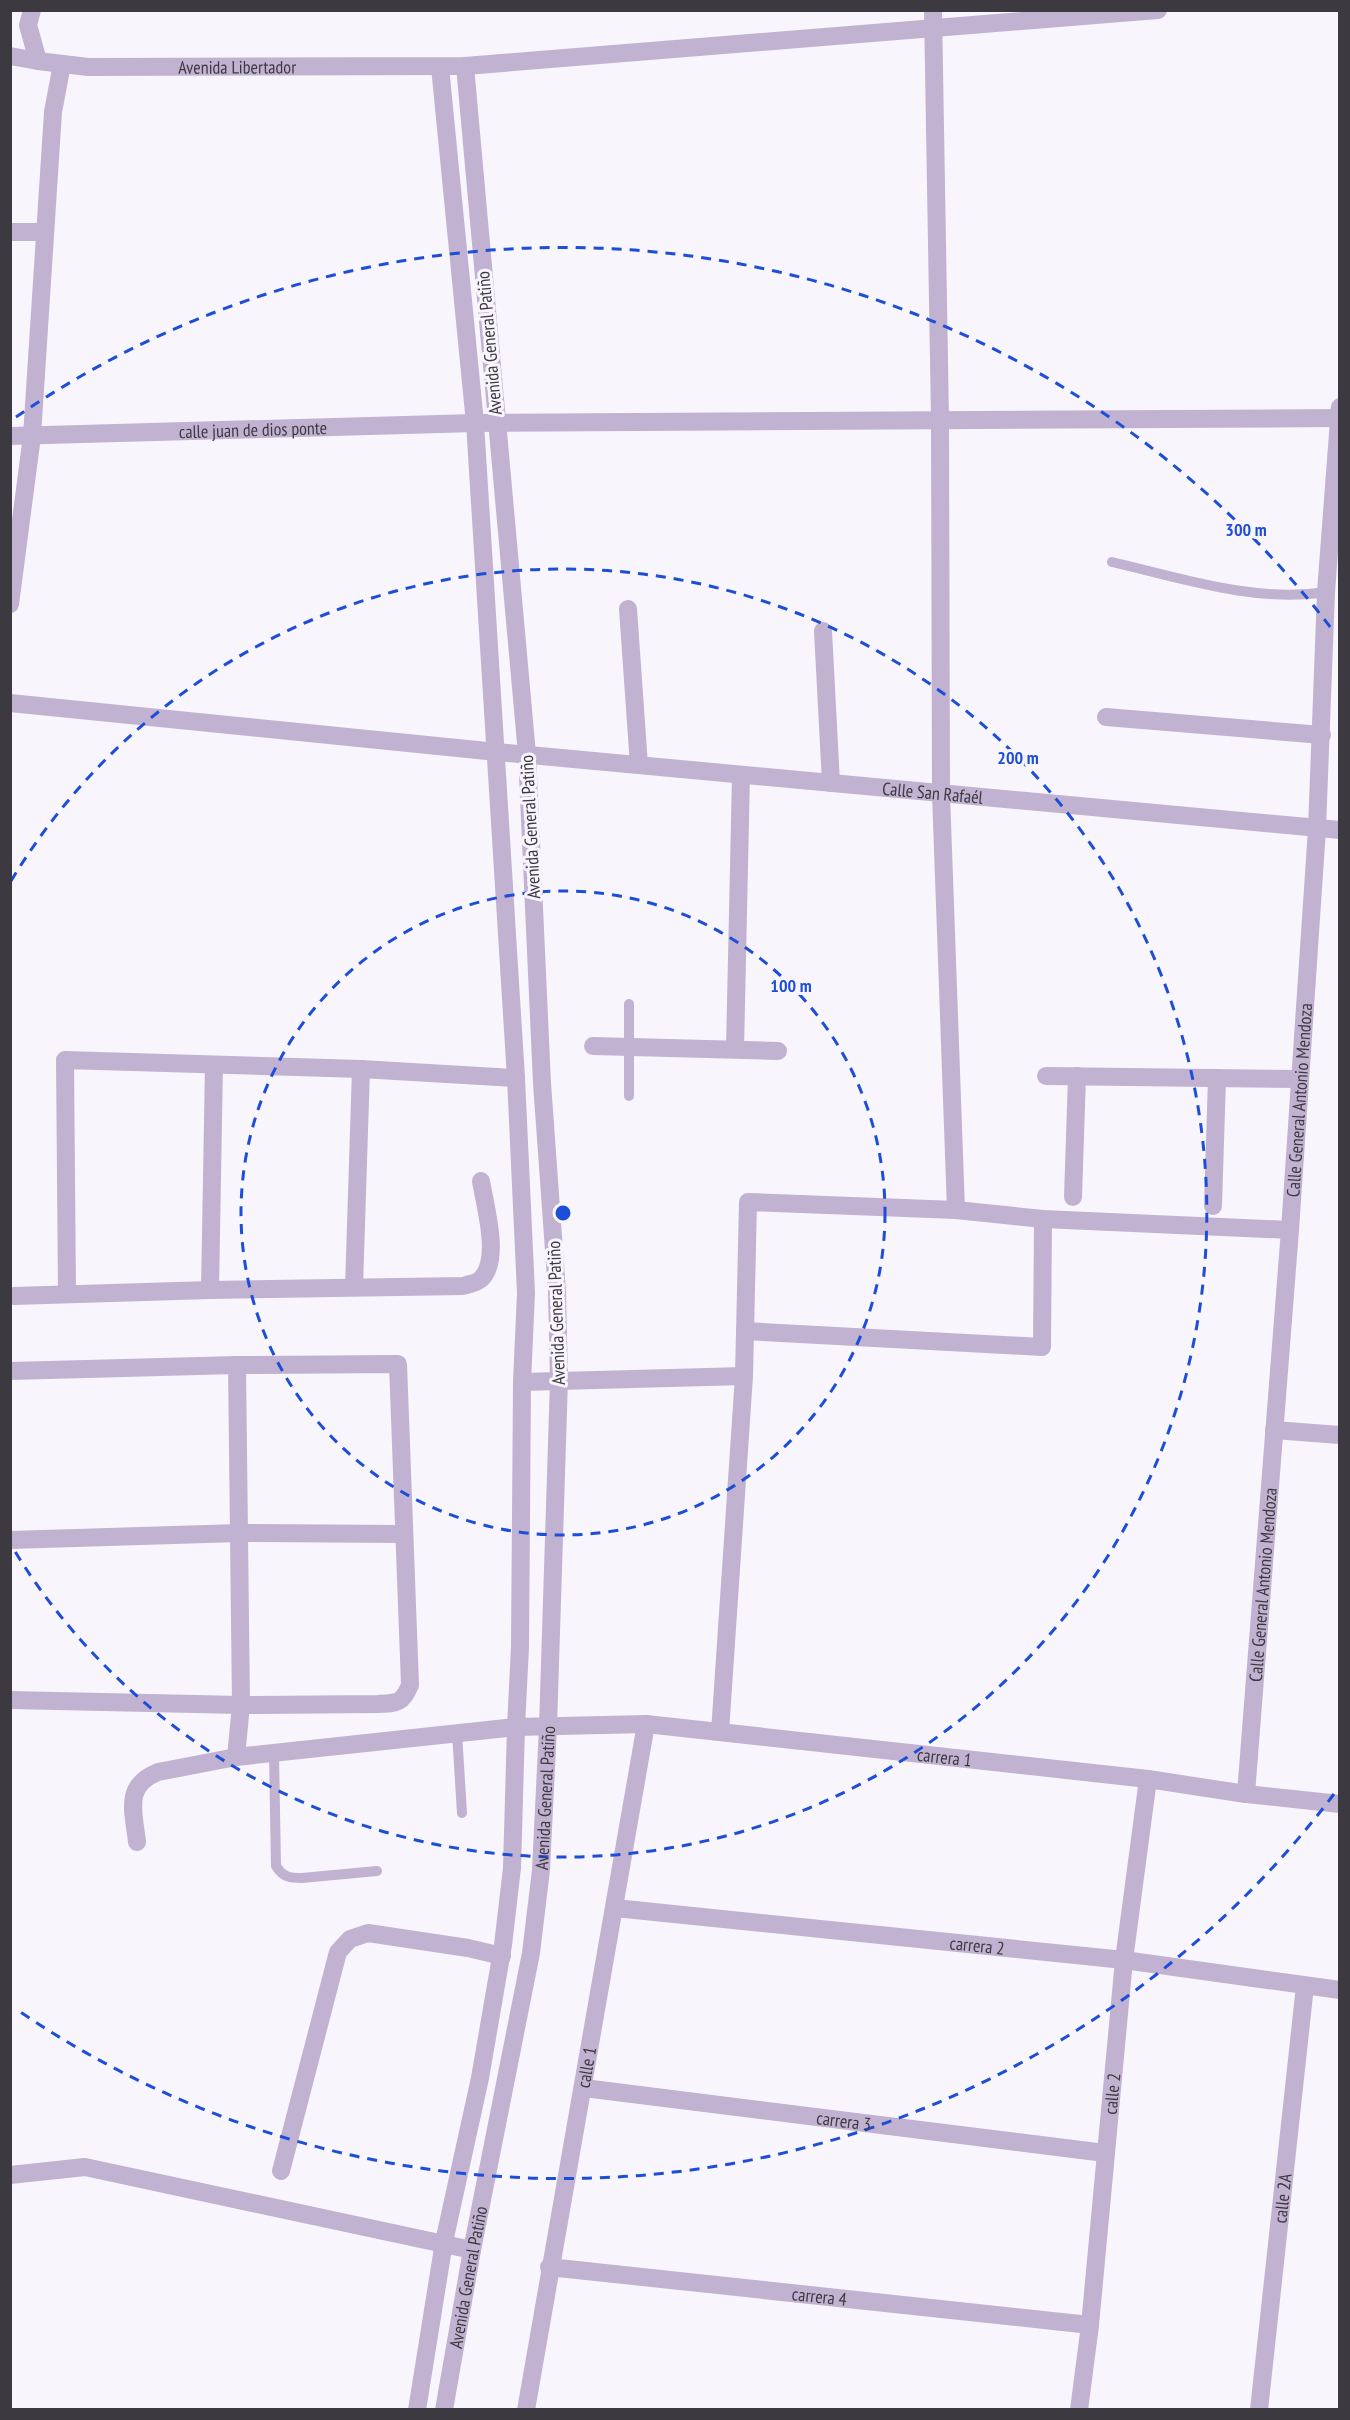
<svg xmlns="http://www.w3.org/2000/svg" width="1350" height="2420" font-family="'PT Sans Narrow',sans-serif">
<rect width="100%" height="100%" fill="#f9f5fd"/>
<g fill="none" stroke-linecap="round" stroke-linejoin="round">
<path stroke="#c2b2d2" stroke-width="10" d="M 1112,562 C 1181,578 1255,603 1326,592
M 629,1096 L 629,1004
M 457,1733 L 462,1813
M 274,1754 L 276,1866 C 283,1877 289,1878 302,1878 L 377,1871"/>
<g stroke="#c2b2d2" stroke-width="18">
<path d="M 32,10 L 28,25 L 38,61"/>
<path d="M 933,10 L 940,419 L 941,794 L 956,1210"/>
<path id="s1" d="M 10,56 L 38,61 L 88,67 L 465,66 L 1158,10"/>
<path d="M 10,232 L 45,232"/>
<path id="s2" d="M 10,436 L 475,423 L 1340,418"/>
<path d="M 10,604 L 32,436 L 53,112 L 62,64"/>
<path d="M 628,609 L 639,765"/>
<path d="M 823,631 L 831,783"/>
<path id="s3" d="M 10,703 L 497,752 L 1340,830"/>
<path d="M 1106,717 L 1322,735"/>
<path d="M 593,1046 L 778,1051"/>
<path d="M 735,1049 L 741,775"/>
<path d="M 1046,1076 L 1300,1079"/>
<path d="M 1073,1197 L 1077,1076"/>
<path d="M 1213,1206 L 1217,1078"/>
<path d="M 354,1287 L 361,1069"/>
<path d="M 210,1290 L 214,1065"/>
<path d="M 67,1294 L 65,1060 L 361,1069 L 516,1078"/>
<path d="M 14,1296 L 210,1290 L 463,1286 C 469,1284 477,1283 481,1279 C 501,1260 485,1206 481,1181"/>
<path d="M 745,1331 L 1042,1347 L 1043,1219"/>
<path d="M 10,1371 L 237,1365 L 398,1364 L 410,1685 C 402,1704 397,1703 378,1704 L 241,1705 L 10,1700"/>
<path d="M 522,1382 L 744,1376"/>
<path d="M 1274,1430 L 1340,1435"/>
<path d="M 10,1540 L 239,1533 L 403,1534"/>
<path d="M 720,1732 L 744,1376 L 748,1202 L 956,1210 L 1043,1219 L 1290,1230"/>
<path d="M 236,1757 L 241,1705 L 237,1365"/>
<path id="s4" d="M 1246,1794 L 1290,1230 L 1317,829 L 1326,592 L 1340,407"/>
<path id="s5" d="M 137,1842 C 134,1812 123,1786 158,1772 L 236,1757 L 516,1727 L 646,1724 L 1148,1779 L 1246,1794 L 1340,1804"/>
<path id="s6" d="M 615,1908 L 1124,1960 L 1340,1990"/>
<path id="s7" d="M 584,2088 L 1105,2153"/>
<path d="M 281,2171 L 338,1952 L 350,1939 L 368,1933 L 468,1948 L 502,1956"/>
<path d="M 10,2175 L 85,2167 L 472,2250"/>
<path id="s8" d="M 549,2267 L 1090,2325"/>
<path d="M 417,2410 L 444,2242 L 480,2078 L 503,1945 L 512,1868 L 516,1727 L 520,1647 L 522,1382 L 526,1293 L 516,1078 L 475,423 L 440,67"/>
<path id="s9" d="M 444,2410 L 472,2250 L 531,1953 L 541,1870 L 548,1727 L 559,1380 L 557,1292 L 542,1083 L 527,754 L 465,66"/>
<path id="s10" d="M 526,2410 L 646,1724"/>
<path id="s11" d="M 1079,2410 L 1090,2325 L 1124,1960 L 1148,1779"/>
<path id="s12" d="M 1259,2410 L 1305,1986"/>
</g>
</g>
<g fill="none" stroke="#1d4ed8" stroke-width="3" stroke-dasharray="10 8">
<circle cx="563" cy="1213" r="322"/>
<path d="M11 881A644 644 0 1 1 11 1545"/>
<path d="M1334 1794A966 966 0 0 1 16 2009M16 417A966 966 0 0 1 1334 632"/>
</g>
<g text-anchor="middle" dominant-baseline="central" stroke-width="6" stroke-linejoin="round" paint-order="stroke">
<g font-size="18" fill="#3d3940" stroke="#f9f5fd">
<text stroke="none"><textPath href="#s1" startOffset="228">Avenida Libertador</textPath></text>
<text transform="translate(489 343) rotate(-95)">Avenida General Patiño</text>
<text stroke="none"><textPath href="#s2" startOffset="243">calle juan de dios ponte</textPath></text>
<text stroke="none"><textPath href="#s3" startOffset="927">Calle San Rafaél</textPath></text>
<text transform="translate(530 827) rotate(-93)">Avenida General Patiño</text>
<text stroke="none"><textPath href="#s4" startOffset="696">Calle General Antonio Mendoza</textPath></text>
<text transform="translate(556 1313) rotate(-92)">Avenida General Patiño</text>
<text stroke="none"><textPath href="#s4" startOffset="210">Calle General Antonio Mendoza</textPath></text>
<text stroke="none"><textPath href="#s5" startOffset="873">carrera 1</textPath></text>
<text stroke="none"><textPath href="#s9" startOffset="621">Avenida General Patiño</textPath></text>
<text stroke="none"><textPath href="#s6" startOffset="364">carrera 2</textPath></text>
<text stroke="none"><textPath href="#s10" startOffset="348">calle 1</textPath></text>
<text stroke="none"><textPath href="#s11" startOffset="318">calle 2</textPath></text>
<text stroke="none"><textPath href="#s7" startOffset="262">carrera 3</textPath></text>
<text stroke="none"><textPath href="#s12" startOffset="213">calle 2A</textPath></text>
<text stroke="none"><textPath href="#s9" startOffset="135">Avenida General Patiño</textPath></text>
<text stroke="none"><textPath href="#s8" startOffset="272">carrera 4</textPath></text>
</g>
</g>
<circle cx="563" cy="1213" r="9" fill="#1d4ed8" stroke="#f9f5fd" stroke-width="3"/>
<g font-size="18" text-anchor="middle" font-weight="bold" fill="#1d4ed8" stroke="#f9f5fd" stroke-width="6" stroke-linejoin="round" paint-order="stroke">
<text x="1246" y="536">300 m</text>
<text x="1018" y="764">200 m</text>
<text x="791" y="992">100 m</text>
</g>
<rect width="1350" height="2420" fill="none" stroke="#3d3940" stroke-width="24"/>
</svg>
